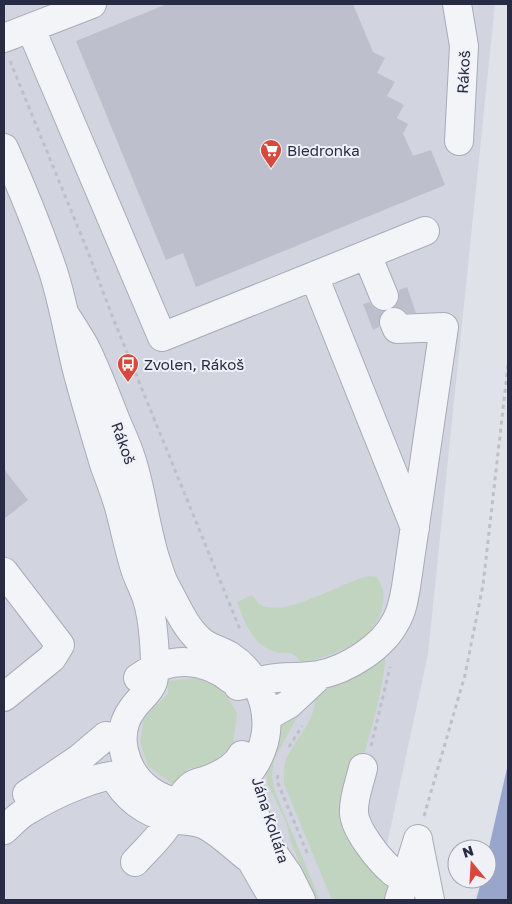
<svg xmlns="http://www.w3.org/2000/svg" width="512" height="904" font-family="'Golos Text',sans-serif">
<rect width="100%" height="100%" fill="#e0e2ea"/>
<path fill="#d2d4df" d="M 4,4 L 495,4 L 428,654 L 375,900 L 4,900 Z"/>
<path fill="#c1d4c0" d="M 370,576 L 377,577 C 384,588 385,596 382,607 C 375,644 333,653 302,664 C 291,648 291,656 276,652 C 252,645 245,623 237,602 L 252,595 C 254,597 257,602 259,604 C 284,620 342,581 370,576 Z
M 386,654 C 381,708 362,757 348,810 L 392,885 L 392,900 L 332,900 L 284,784 C 284,776 283,767 286,760 C 294,739 319,719 314,695 L 362,671 Z
M 196,678 L 222,688 L 237,713 L 233,745 L 211,764 L 188,769 L 175,786 L 148,766 L 140,742 L 144,717 L 168,694 L 168,681 Z
M 303,707 L 274,759 L 272,776 L 274,789 L 320,900 L 316,900 L 291,843 L 286,822 L 268,785 L 265,770 L 277,731 L 290,711 Z"/>
<path fill="#99a6cc" d="M 508,764 L 508,900 L 476,900 L 482,879 L 487,879 L 487,856 Z"/>
<path fill="#bdbfcd" d="M 167,4 L 353,4 L 373,52 L 385,58 L 377,73 L 395,82 L 387,96 L 404,105 L 397,118 L 408,124 L 403,133 L 413,156 L 431,150 L 445,185 L 196,287 L 183,253 L 166,260 L 76,41 Z
M 407,287 L 416,313 L 406,313 L 403,309 L 395,307 L 399,299 L 399,290 Z
M 369,302 L 375,309 L 383,311 L 379,320 L 379,327 L 373,330 L 363,304 Z
M 4,469 L 28,500 L 4,519 Z"/>
<g fill="none" stroke-linecap="round" stroke-linejoin="round">
<g stroke="#a8abb8" stroke-width="30">
<path id="minor" d="M 457,4 L 464,46 L 459,141
M 31,29 L 162,337 L 314,276 L 415,528
M 4,38 L 92,4
M 4,148 C 22,188 39,230 53,271 C 64,305 69,340 78,374 C 86,404 95,434 104,464 C 109,478 115,493 119,507 C 125,529 129,551 136,572 C 139,580 143,588 146,596 C 151,610 153,627 154,642 C 155,654 156,670 153,682 C 149,693 139,699 133,708 C 113,734 124,771 149,790 C 207,832 281,768 264,704 C 259,685 247,667 230,656 C 220,650 209,648 201,641 C 185,628 175,603 165,585 C 161,578 159,569 156,561 C 145,527 142,491 131,458 C 127,445 121,433 116,421 C 106,396 97,371 85,347 C 79,336 71,324 64,313
M 367,255 L 384,296
M 314,276 L 425,231
M 4,572 L 60,645 L 52,658 L 4,697
M 138,678 C 169,656 203,657 232,680
M 238,686 C 248,684 259,681 269,679 C 285,676 302,678 319,675 C 348,669 383,647 396,621 C 402,611 404,599 406,587 L 444,327 L 397,329 L 394,322
M 266,717 L 289,704 L 320,675
M 237,765 L 237,773 L 242,788 L 271,850 L 288,874 L 301,900
M 363,768 C 360,782 353,798 354,813 C 355,830 379,860 392,871 C 395,874 401,876 405,879
M 118,783 C 132,804 154,817 179,820 C 188,821 196,821 205,825 C 222,834 236,849 251,860
M 27,794 L 80,758 L 106,736
M 206,801 L 223,810 L 234,822 L 244,839 L 251,860 L 274,900
M 4,830 C 11,824 17,817 25,812 C 49,797 107,767 135,777
M 418,840 L 430,900
M 135,862 C 145,851 157,840 166,827 C 174,814 179,796 190,787 C 194,783 199,782 204,781 C 219,776 234,769 242,755
M 399,900 L 418,839"/>
</g>
<path stroke="#bec0c9" stroke-width="3" stroke-dasharray="4 4" stroke-linecap="butt" d="M 10,61 L 90,257 L 113,318 L 241,632
M 371,746 L 390,667
M 289,747 L 302,726
M 278,775 L 277,781 L 308,855
M 424,816 L 465,675 L 483,585 L 508,365"/>
<use href="#minor" stroke="#f3f4f8" stroke-width="28"/>
</g>
<defs>
<g id="supermarket-pin" transform="scale(1.125)"><path d="M0 17L-7.5 6A9.5 9.5 0 1 1 7.5 6Z" fill="#d7483d" stroke="#f0f1f7"/><path d="M-6-5.5h2.5l.6 2H6L4.5 2H-2.5L-4.4-4H-6ZM-1.5 3.2a1.3 1.3 0 1 0 .1 0ZM3 3.2a1.3 1.3 0 1 0 .1 0Z" fill="#fff"/></g>
<g id="bus-pin" transform="scale(1.125)"><path d="M0 17L-7.5 6A9.5 9.5 0 1 1 7.5 6Z" fill="#d7483d" stroke="#f0f1f7"/><path d="M-5-6H5V4H4V6H2V4H-2V6H-4V4H-5ZM-3.5-4V0h7V-4ZM-3.5 1.2v1.5H-2V1.2ZM2 1.2v1.5H3.5V1.2Z" fill="#fff"/></g>
</defs>
<g fill-rule="evenodd">
<use href="#supermarket-pin" x="271" y="150"/>
<use href="#bus-pin" x="128" y="364"/>
</g>
<g text-anchor="middle" dominant-baseline="central" stroke-width="4" stroke-linejoin="round" paint-order="stroke">
<g font-size="15" fill="#272b43" stroke="#f0f1f7">
<text transform="translate(463 72) rotate(-87)">Rákoš</text>
<text transform="translate(124 443) rotate(70)">Rákoš</text>
<text transform="translate(271 820) rotate(72)">Jána Kollára</text>
</g>
<g font-size="15" fill="#272b43" stroke="#f0f1f7" text-anchor="start">
<text x="287" y="150">Biedronka</text>
<text x="144" y="364">Zvolen, Rákoš</text>
</g>
</g>
<rect width="512" height="904" fill="none" stroke="#272b43" stroke-width="10"/>
<g transform="translate(472 864) rotate(342)"><circle r="24" fill="#f0f1f7" stroke="#a0a2af"/>
<path d="M0-4L9 19L0 12L-9 19Z" fill="#d7483d"/>
<text y="-8" font-size="14" font-weight="bold" text-anchor="middle" fill="#272b43">N</text>
</g>
</svg>
